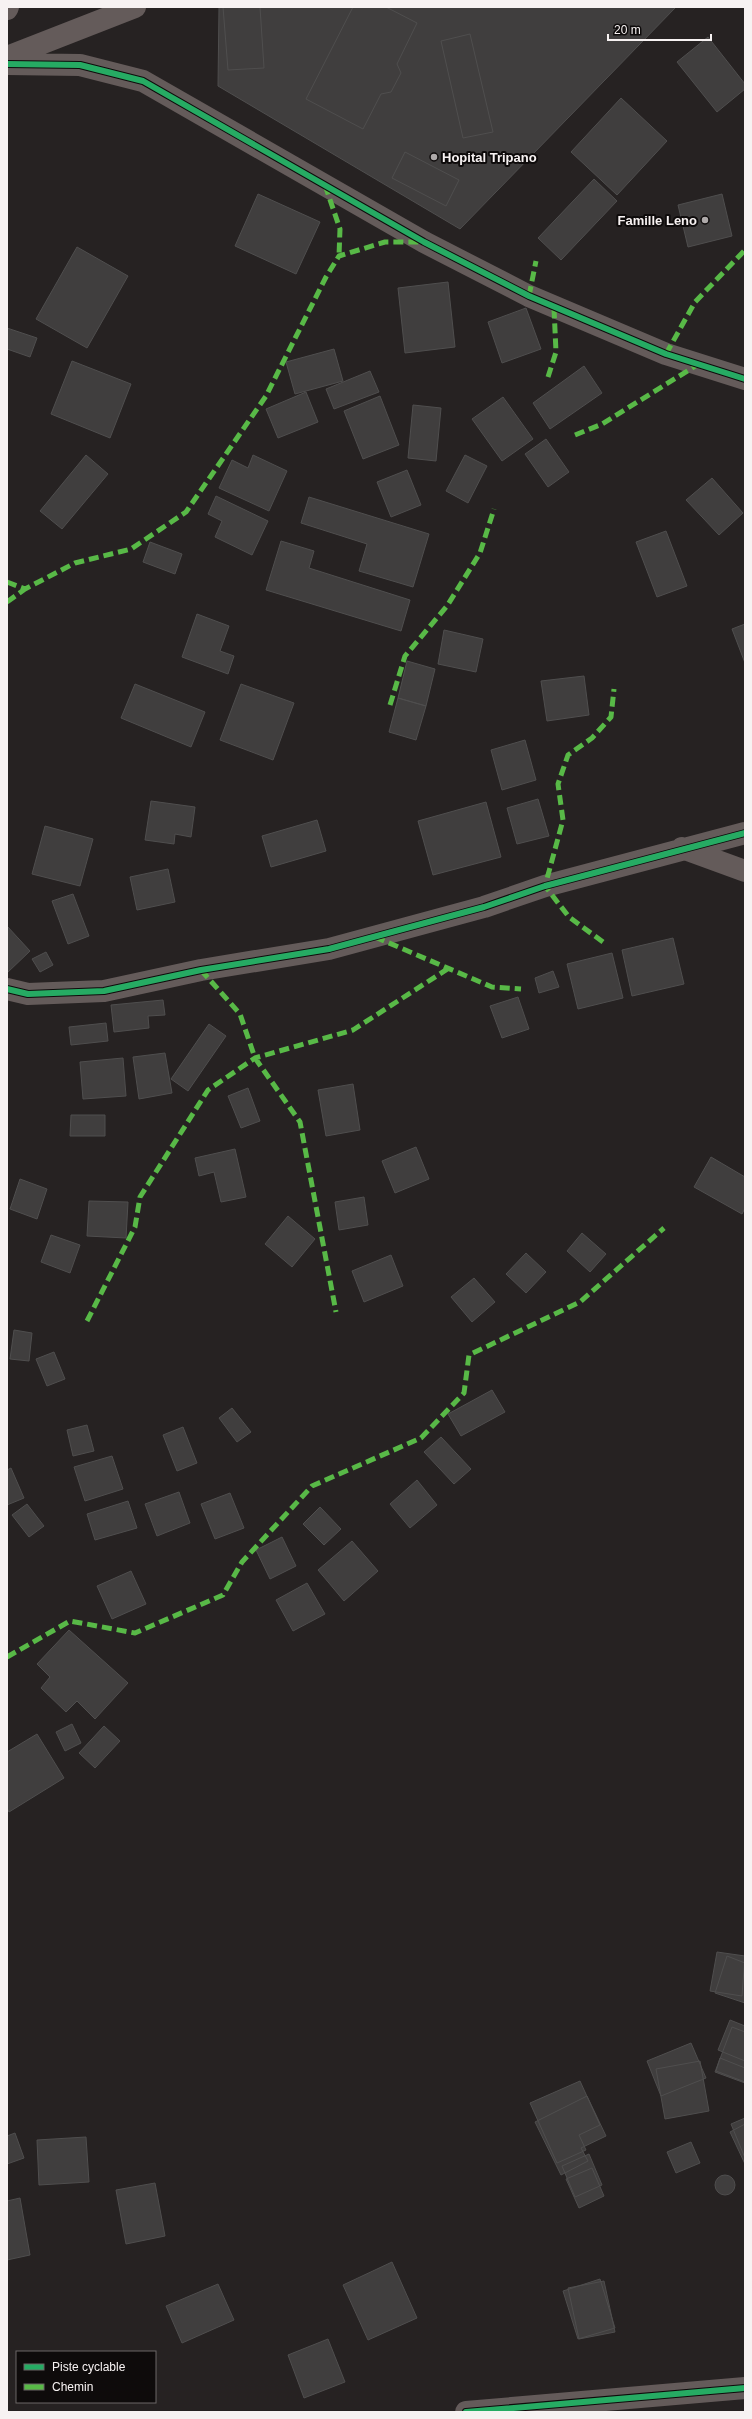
<svg xmlns="http://www.w3.org/2000/svg" width="752" height="2419" font-family="Arial,sans-serif">
<rect width="100%" height="100%" fill="#262222"/>
<path fill="#403e3e" stroke="#4f4e4e" d="M 219,7 L 676,7 L 460,229 L 218,86 Z
M 223,7 L 260,7 L 264,68 L 228,70 Z
M 353,7 L 386,7 L 417,23 L 397,64 L 401,73 L 391,92 L 381,94 L 363,129 L 306,99 Z
M 470,34 L 493,132 L 463,138 L 441,41 Z
M 708,37 L 745,84 L 745,89 L 717,112 L 677,62 Z
M 621,98 L 667,141 L 617,195 L 571,152 Z
M 405,152 L 459,180 L 446,206 L 392,178 Z
M 594,179 L 617,201 L 561,260 L 538,238 Z
M 258,194 L 320,222 L 296,274 L 235,246 Z
M 722,194 L 732,236 L 688,247 L 678,205 Z
M 77,247 L 128,276 L 87,348 L 36,319 Z
M 448,282 L 455,347 L 405,353 L 398,288 Z
M 526,308 L 541,349 L 502,363 L 488,322 Z
M 7,328 L 37,338 L 30,357 L 7,349 Z
M 334,349 L 343,381 L 295,394 L 286,362 Z
M 72,361 L 131,384 L 110,438 L 51,414 Z
M 584,366 L 602,393 L 550,429 L 533,403 Z
M 370,371 L 379,392 L 334,409 L 326,389 Z
M 306,392 L 318,422 L 278,438 L 266,409 Z
M 380,396 L 399,445 L 363,459 L 344,411 Z
M 503,397 L 533,439 L 502,461 L 472,419 Z
M 413,405 L 441,408 L 436,461 L 408,458 Z
M 546,439 L 569,472 L 548,487 L 525,454 Z
M 86,455 L 108,474 L 62,529 L 40,511 Z
M 253,455 L 287,471 L 269,511 L 219,488 L 232,460 L 248,468 Z
M 465,455 L 487,466 L 468,503 L 446,491 Z
M 407,470 L 421,505 L 391,517 L 377,482 Z
M 712,478 L 743,513 L 719,535 L 686,500 Z
M 216,496 L 268,521 L 252,555 L 215,537 L 222,521 L 208,514 Z
M 309,497 L 429,534 L 413,587 L 359,571 L 367,544 L 301,523 Z
M 666,531 L 687,586 L 657,597 L 636,542 Z
M 281,541 L 314,551 L 309,568 L 410,600 L 401,631 L 266,590 Z
M 150,542 L 182,554 L 175,574 L 143,562 Z
M 197,614 L 229,626 L 220,651 L 234,656 L 228,674 L 182,657 Z
M 745,624 L 745,663 L 732,629 Z
M 444,630 L 483,639 L 476,672 L 438,664 Z
M 407,661 L 435,669 L 426,706 L 398,698 Z
M 584,676 L 589,715 L 547,721 L 541,681 Z
M 135,684 L 205,712 L 191,747 L 121,718 Z
M 241,684 L 294,703 L 273,760 L 220,740 Z
M 398,698 L 426,706 L 416,740 L 389,732 Z
M 525,740 L 536,780 L 502,790 L 491,750 Z
M 538,799 L 549,836 L 517,844 L 507,808 Z
M 151,801 L 195,807 L 191,837 L 175,834 L 174,844 L 145,840 Z
M 486,802 L 501,857 L 433,875 L 418,821 Z
M 317,820 L 326,851 L 271,867 L 262,836 Z
M 45,826 L 93,839 L 80,886 L 32,874 Z
M 168,869 L 175,902 L 137,910 L 130,877 Z
M 73,894 L 89,936 L 68,944 L 52,901 Z
M 7,926 L 30,951 L 7,973 Z
M 673,938 L 684,984 L 632,996 L 622,950 Z
M 46,952 L 53,965 L 40,972 L 32,959 Z
M 612,953 L 623,998 L 578,1009 L 567,964 Z
M 553,971 L 559,987 L 539,993 L 535,978 Z
M 518,997 L 529,1029 L 502,1038 L 490,1006 Z
M 163,1000 L 165,1015 L 148,1016 L 149,1028 L 114,1032 L 111,1005 Z
M 106,1023 L 108,1041 L 71,1045 L 69,1027 Z
M 209,1024 L 226,1036 L 188,1091 L 171,1079 Z
M 165,1053 L 172,1093 L 139,1099 L 133,1057 Z
M 123,1058 L 126,1096 L 83,1099 L 80,1062 Z
M 353,1084 L 360,1130 L 326,1136 L 318,1090 Z
M 248,1088 L 260,1121 L 241,1128 L 228,1096 Z
M 71,1115 L 105,1115 L 105,1136 L 70,1136 Z
M 416,1147 L 429,1179 L 395,1193 L 382,1161 Z
M 235,1149 L 246,1197 L 221,1202 L 214,1172 L 199,1176 L 195,1158 Z
M 711,1157 L 745,1177 L 745,1208 L 742,1214 L 694,1187 Z
M 20,1179 L 47,1189 L 37,1219 L 10,1209 Z
M 364,1197 L 368,1225 L 339,1230 L 335,1202 Z
M 89,1201 L 128,1202 L 126,1238 L 87,1236 Z
M 288,1216 L 315,1239 L 292,1267 L 265,1244 Z
M 582,1233 L 606,1254 L 590,1272 L 567,1251 Z
M 51,1235 L 80,1245 L 70,1273 L 41,1262 Z
M 526,1253 L 546,1272 L 526,1293 L 506,1274 Z
M 391,1255 L 403,1286 L 364,1302 L 352,1271 Z
M 474,1278 L 495,1302 L 472,1322 L 451,1297 Z
M 14,1330 L 32,1333 L 29,1361 L 10,1359 Z
M 54,1352 L 65,1379 L 47,1386 L 36,1359 Z
M 492,1390 L 505,1412 L 461,1436 L 448,1414 Z
M 232,1408 L 251,1432 L 237,1442 L 219,1418 Z
M 87,1425 L 94,1451 L 73,1456 L 67,1430 Z
M 183,1427 L 197,1463 L 177,1471 L 163,1435 Z
M 441,1437 L 471,1469 L 454,1484 L 424,1452 Z
M 112,1456 L 123,1489 L 85,1501 L 74,1467 Z
M 11,1468 L 24,1498 L 7,1505 L 7,1470 Z
M 417,1480 L 437,1505 L 410,1528 L 390,1504 Z
M 179,1492 L 190,1523 L 157,1536 L 145,1504 Z
M 230,1493 L 244,1528 L 215,1539 L 201,1504 Z
M 128,1501 L 137,1528 L 95,1540 L 87,1514 Z
M 27,1504 L 44,1526 L 29,1537 L 12,1515 Z
M 320,1507 L 341,1529 L 324,1545 L 303,1524 Z
M 282,1537 L 296,1566 L 270,1579 L 256,1550 Z
M 352,1541 L 378,1571 L 344,1601 L 318,1570 Z
M 131,1571 L 146,1604 L 112,1619 L 97,1586 Z
M 307,1583 L 325,1614 L 293,1631 L 276,1600 Z
M 69,1630 L 128,1683 L 95,1719 L 77,1701 L 66,1712 L 41,1688 L 50,1677 L 37,1664 Z
M 72,1724 L 81,1743 L 65,1751 L 56,1732 Z
M 104,1726 L 120,1741 L 95,1768 L 79,1753 Z
M 37,1734 L 64,1778 L 9,1812 L 7,1808 L 7,1752 Z
M 717,1952 L 745,1956 L 742,1996 L 710,1991 Z
M 727,1956 L 745,1963 L 745,2003 L 715,1993 Z
M 730,2020 L 745,2026 L 745,2061 L 718,2050 Z
M 732,2027 L 745,2032 L 745,2083 L 715,2072 Z
M 691,2043 L 706,2078 L 661,2096 L 647,2061 Z
M 720,2058 L 745,2068 L 745,2082 L 716,2071 Z
M 700,2061 L 709,2111 L 665,2119 L 656,2069 Z
M 580,2081 L 600,2125 L 579,2135 L 586,2150 L 557,2163 L 530,2103 Z
M 587,2096 L 606,2136 L 581,2148 L 588,2161 L 561,2175 L 535,2122 Z
M 745,2118 L 745,2158 L 731,2124 Z
M 745,2124 L 745,2164 L 730,2132 Z
M 15,2133 L 24,2158 L 7,2164 L 7,2136 Z
M 86,2137 L 89,2182 L 39,2185 L 37,2140 Z
M 691,2142 L 700,2163 L 676,2173 L 667,2152 Z
M 589,2154 L 602,2185 L 575,2197 L 562,2166 Z
M 592,2168 L 604,2196 L 579,2208 L 566,2179 Z
M715 2185a10 10 0 1 1 20 0a10 10 0 1 1-20 0Z
M 155,2183 L 165,2236 L 126,2244 L 116,2190 Z
M 20,2198 L 30,2255 L 7,2260 L 7,2201 Z
M 392,2262 L 417,2318 L 368,2340 L 343,2285 Z
M 600,2279 L 615,2328 L 578,2339 L 563,2291 Z
M 604,2281 L 615,2332 L 579,2339 L 568,2288 Z
M 218,2284 L 234,2320 L 182,2343 L 166,2306 Z
M 328,2339 L 345,2382 L 304,2398 L 288,2355 Z"/>
<g fill="none" stroke-linecap="round" stroke-linejoin="round">
<path stroke="#645b5a" stroke-width="22" d="M 7,9 L 8,7
M 7,57 L 135,7
M 7,64 L 80,65 L 143,81 L 424,242 L 529,296 L 666,354 L 745,379
M 682,848 L 745,871
M 7,989 L 28,994 L 104,991 L 201,970 L 329,949 L 484,907 L 545,886 L 745,833
M 466,2412 L 745,2388"/>
<path stroke="#58b947" stroke-width="5" stroke-dasharray="10 5" stroke-linecap="butt" d="M 325,185 L 340,229 L 339,256
M 529,296 L 536,261
M 666,354 L 695,302 L 745,250
M 548,377 L 556,352 L 554,308
M 575,435 L 602,424 L 697,365
M 7,582 L 25,589 L 75,563 L 131,549 L 186,512 L 266,396 L 326,277 L 339,256 L 385,242 L 422,242
M 7,602 L 25,589
M 390,705 L 405,656 L 447,606 L 480,553 L 494,509
M 375,937 L 492,987 L 521,989
M 603,942 L 569,917 L 545,886 L 563,820 L 558,784 L 568,755 L 592,738 L 611,717 L 614,689
M 201,970 L 240,1014 L 255,1058 L 300,1122 L 336,1312
M 87,1321 L 135,1227 L 140,1197 L 208,1090 L 255,1058 L 353,1030 L 449,968
M 7,1657 L 70,1621 L 135,1633 L 223,1595 L 242,1562 L 312,1486 L 421,1438 L 464,1393 L 469,1355 L 580,1302 L 664,1228"/>
<g stroke="#0e0b0b" stroke-width="8">
<path id="cycleway" d="M 7,64 L 80,65 L 143,81 L 424,242 L 529,296 L 666,354 L 745,379
M 7,989 L 28,994 L 104,991 L 201,970 L 329,949 L 484,907 L 545,886 L 745,833
M 466,2412 L 745,2388"/>
</g>
<use href="#cycleway" stroke="#26ab63" stroke-width="6"/>
</g>
<g fill="#aea9a9" stroke="#0e0b0b" stroke-width="1.5">
<circle cx="434" cy="157" r="4"/>
<circle cx="705" cy="220" r="4"/>
</g>
<g text-anchor="middle" dominant-baseline="central" stroke-width="4" stroke-linejoin="round" paint-order="stroke">
<g font-size="13" font-weight="bold" fill="#f7f2f2" stroke="#0e0b0b" text-anchor="start">
<text x="442" y="157">Hopital Tripano</text>
<text x="697" y="220" text-anchor="end">Famille Leno</text>
</g>
</g>
<rect width="752" height="2419" fill="none" stroke="#f7f2f2" stroke-width="16"/>
<rect x="16" y="2351" width="140" height="52" fill="#0e0b0b" stroke="#6b6767"/>
<rect x="24" y="2364" width="20" height="6" fill="#26ab63" stroke="#6b6767"/>
<text x="52" y="2371" font-size="12" fill="#f7f2f2">Piste cyclable</text>
<rect x="24" y="2384" width="20" height="6" fill="#58b947" stroke="#6b6767"/>
<text x="52" y="2391" font-size="12" fill="#f7f2f2">Chemin</text>
<path d="M608 34v6h103v-6" fill="none" stroke="#f7f2f2" stroke-width="2"/>
<text x="614" y="34" font-size="12" fill="#f7f2f2" stroke="#0e0b0b" stroke-width="3" paint-order="stroke">20 m</text>
</svg>
